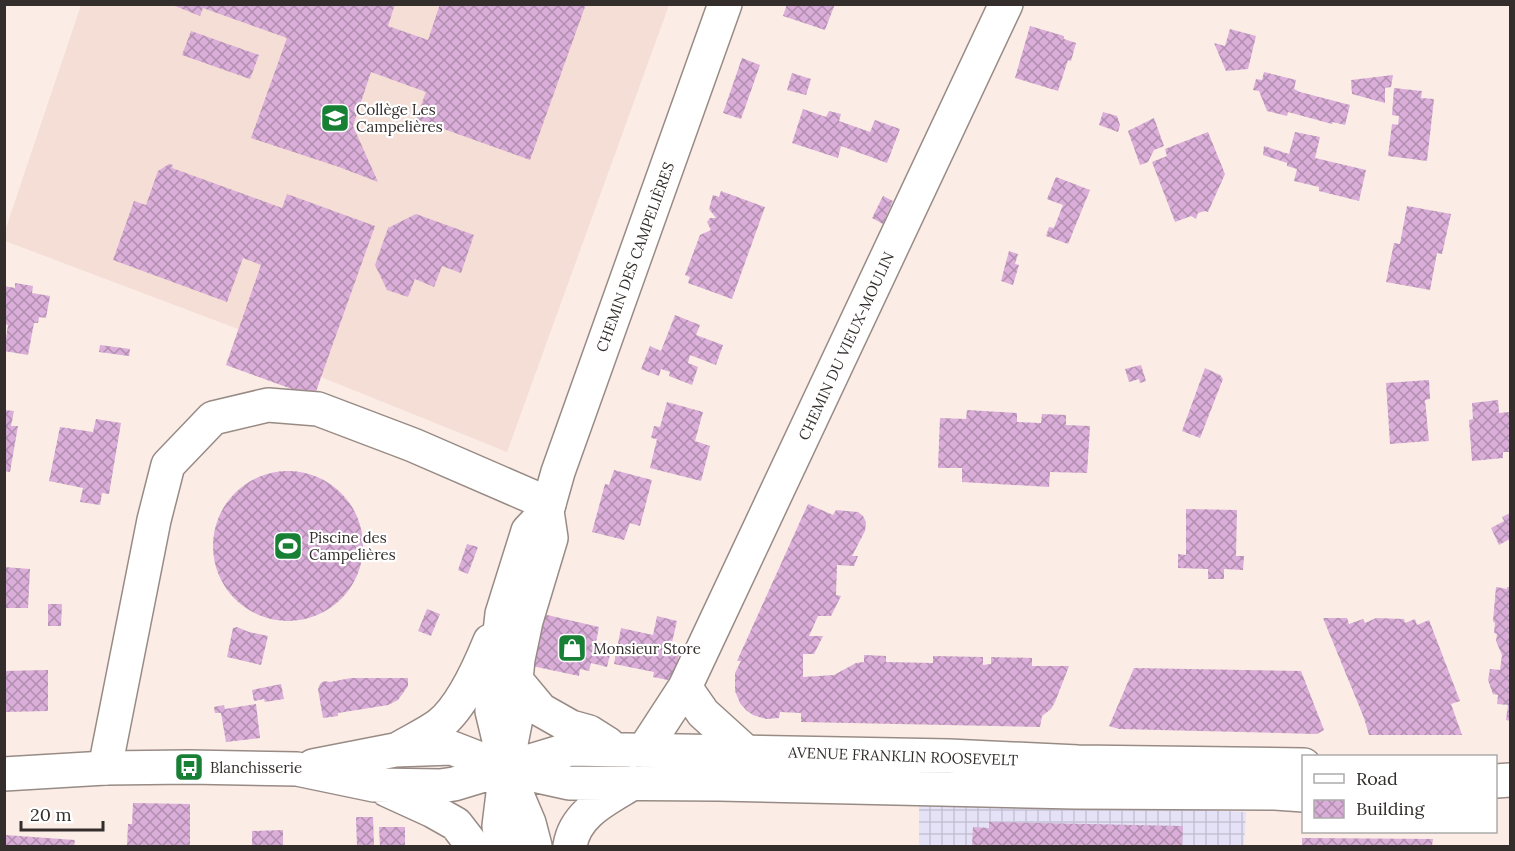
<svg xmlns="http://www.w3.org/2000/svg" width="1515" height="851" font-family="Lora,serif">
<defs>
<pattern id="industrial-grid" width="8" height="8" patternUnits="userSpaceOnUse" patternTransform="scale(1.5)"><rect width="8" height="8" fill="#e5e2f8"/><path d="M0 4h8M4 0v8" fill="none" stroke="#c5c2d5"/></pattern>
<pattern id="building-cross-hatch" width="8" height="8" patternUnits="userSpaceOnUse" patternTransform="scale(1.5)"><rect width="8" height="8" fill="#daaed8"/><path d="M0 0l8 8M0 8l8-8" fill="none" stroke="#b18eaf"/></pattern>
</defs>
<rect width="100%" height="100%" fill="#fbece6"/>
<path fill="url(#industrial-grid)" d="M 919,799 L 1088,804 L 1246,812 L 1244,846 L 919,846 Z"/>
<path fill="#f5ded5" d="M 81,5 L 669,5 L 507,452 L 321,377 L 314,397 L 226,365 L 238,329 L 5,241 L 5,231 Z"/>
<path fill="url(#building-cross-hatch)" d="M 170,4 L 395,4 L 388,26 L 428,40 L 440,4 L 586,4 L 530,160 L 416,119 L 426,92 L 371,72 L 353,126 L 378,182 L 339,167 L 251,138 L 287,38 L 203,8 L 200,16 Z
M 787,4 L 835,4 L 825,30 L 783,16 Z
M 1030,26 L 1064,36 L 1064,39 L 1076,43 L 1071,61 L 1068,60 L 1058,91 L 1015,78 Z
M 1230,29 L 1256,36 L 1248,69 L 1226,71 L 1214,43 L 1225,46 Z
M 191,31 L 259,55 L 250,79 L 182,55 Z
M 742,58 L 760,65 L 741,119 L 723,113 Z
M 1264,72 L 1296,80 L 1294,89 L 1300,92 L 1350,105 L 1345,125 L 1333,122 L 1332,124 L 1288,112 L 1287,116 L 1267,111 L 1259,91 L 1253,90 L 1256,79 L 1262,80 Z
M 792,73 L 811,79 L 806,95 L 787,90 Z
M 1393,75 L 1391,87 L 1385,88 L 1385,103 L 1352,94 L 1351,80 Z
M 1394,88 L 1422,91 L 1421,98 L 1434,99 L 1427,161 L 1388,156 L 1392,124 L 1398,125 L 1399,116 L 1392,115 Z
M 803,109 L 826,117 L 829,111 L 841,114 L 839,121 L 870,132 L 875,120 L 900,129 L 887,163 L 841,146 L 838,158 L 792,143 Z
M 1103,112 L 1117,116 L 1120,125 L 1118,132 L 1099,125 Z
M 1154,118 L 1164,146 L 1154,150 L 1148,162 L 1140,165 L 1128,131 Z
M 1208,132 L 1225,174 L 1208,212 L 1205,211 L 1198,213 L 1196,219 L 1191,216 L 1175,222 L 1152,162 L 1167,156 L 1165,149 Z
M 1295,132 L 1320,137 L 1315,158 L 1366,170 L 1359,201 L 1319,191 L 1319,187 L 1294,181 L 1297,169 L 1287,166 L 1287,163 L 1263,155 L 1264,146 L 1289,154 Z
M 169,164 L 173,165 L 172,168 L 282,208 L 287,194 L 375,226 L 314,397 L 226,365 L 261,265 L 243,258 L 227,302 L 113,260 L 134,201 L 146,205 L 158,171 Z
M 1056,177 L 1090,190 L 1068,244 L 1046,236 L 1049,227 L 1054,228 L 1063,205 L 1047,199 Z
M 721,191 L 765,207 L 732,299 L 688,283 L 690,277 L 685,275 L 700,235 L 711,230 L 707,222 L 710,218 L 716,218 L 709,209 L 713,195 L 719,197 Z
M 883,196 L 893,201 L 883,224 L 872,218 Z
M 1407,206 L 1451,214 L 1442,254 L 1437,253 L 1430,290 L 1386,282 L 1394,243 L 1400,244 Z
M 416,214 L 474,235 L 461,273 L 442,266 L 434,287 L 415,279 L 408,297 L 387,290 L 375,265 L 388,228 Z
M 1009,251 L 1018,254 L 1015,264 L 1019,265 L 1013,285 L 1001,281 Z
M 15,283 L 33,286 L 32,293 L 50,296 L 46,318 L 39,317 L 38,323 L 34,323 L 28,355 L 4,351 L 8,325 L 4,324 L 4,286 L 15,288 Z
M 675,315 L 700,325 L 696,335 L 723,345 L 716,365 L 690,355 L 688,363 L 698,367 L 692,385 L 669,376 L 670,372 L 661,369 L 659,376 L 641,369 L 650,346 L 661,351 Z
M 100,345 L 130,349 L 129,356 L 99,352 Z
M 1141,365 L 1146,381 L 1140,383 L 1139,379 L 1129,382 L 1125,369 Z
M 1205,368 L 1220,375 L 1223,379 L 1200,438 L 1182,431 Z
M 1429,380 L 1430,399 L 1425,400 L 1429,441 L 1390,444 L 1386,383 Z
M 1498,400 L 1499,413 L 1510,412 L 1510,452 L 1503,452 L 1503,458 L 1472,461 L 1469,420 L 1473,419 L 1472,403 Z
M 667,402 L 703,412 L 695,441 L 710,446 L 701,481 L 650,468 L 657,439 L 651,438 L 654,426 L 660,427 Z
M 4,410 L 14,411 L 11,426 L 18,426 L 10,472 L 4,471 Z
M 967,410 L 1017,413 L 1017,422 L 1041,423 L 1042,414 L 1066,415 L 1066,425 L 1090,426 L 1087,473 L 1050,472 L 1049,487 L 962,482 L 962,468 L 938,468 L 940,418 L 966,419 Z
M 96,419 L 121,423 L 109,494 L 102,493 L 100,505 L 80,502 L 83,488 L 49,481 L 60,427 L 93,432 Z
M 614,470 L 652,480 L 640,526 L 630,523 L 624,540 L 592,532 L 605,484 L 609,485 Z
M213 546a75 75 0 1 1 150 0a75 75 0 1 1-150 0Z
M 808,504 L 833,515 L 836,510 L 858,512 L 863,516 L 866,522 L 865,531 L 852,556 L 858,556 L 854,566 L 837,565 L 836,595 L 841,596 L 831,616 L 818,616 L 809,636 L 823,636 L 814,654 L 803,654 L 803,677 L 834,675 L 856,663 L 864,662 L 864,655 L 886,656 L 886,662 L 933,663 L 933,656 L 983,657 L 983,665 L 991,664 L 991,657 L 1032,658 L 1032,666 L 1069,666 L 1055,702 L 1051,709 L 1042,716 L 1040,727 L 801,722 L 801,713 L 780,712 L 779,718 L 766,719 L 753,715 L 746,710 L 740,703 L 735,691 L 735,673 L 741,661 L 737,661 Z
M 1186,509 L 1237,510 L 1236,556 L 1244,556 L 1243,570 L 1224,569 L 1224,579 L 1208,579 L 1208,569 L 1178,568 L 1178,554 L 1186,555 Z
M 1510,513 L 1510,539 L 1499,545 L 1491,528 L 1504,521 L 1502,517 Z
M 467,544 L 478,547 L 468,574 L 458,570 Z
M 4,567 L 30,569 L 28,608 L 4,608 Z
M 1496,587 L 1507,589 L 1507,587 L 1510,587 L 1510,721 L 1506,720 L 1508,705 L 1497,704 L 1498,695 L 1493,694 L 1488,680 L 1490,669 L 1500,670 L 1502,655 L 1496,641 L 1497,634 L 1494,633 L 1495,623 L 1493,621 Z
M 48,604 L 62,604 L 61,626 L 48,626 Z
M 427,609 L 440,614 L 431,636 L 418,631 Z
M 543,614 L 599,627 L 596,642 L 612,646 L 607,667 L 591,663 L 589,671 L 580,669 L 579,676 L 532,666 Z
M 657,616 L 677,621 L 672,642 L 680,651 L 673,681 L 653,677 L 654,672 L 614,664 L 621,628 L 653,635 Z
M 1323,618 L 1347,618 L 1349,624 L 1363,619 L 1365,623 L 1376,618 L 1404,619 L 1405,623 L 1415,619 L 1417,625 L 1429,620 L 1460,701 L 1451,704 L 1462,735 L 1369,735 L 1364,718 Z
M 237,627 L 249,632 L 268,636 L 261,665 L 227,657 L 233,628 Z
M 1134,668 L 1301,671 L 1324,730 L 1317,734 L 1119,729 L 1109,726 Z
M 48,670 L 48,711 L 4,712 L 4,671 Z
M 351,678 L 408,678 L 408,686 L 398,700 L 388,705 L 338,713 L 338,716 L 323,718 L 318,689 L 320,684 L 324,681 L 330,682 Z
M 281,684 L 284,699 L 265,702 L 264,699 L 254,701 L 252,690 Z
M 256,704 L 260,738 L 226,742 L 221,713 L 215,713 L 214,707 L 224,705 L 225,709 Z
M 133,803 L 190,804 L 190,846 L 127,846 L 128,824 L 132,824 Z
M 356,817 L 373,817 L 374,846 L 357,846 Z
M 989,822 L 1183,826 L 1182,846 L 972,846 L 973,827 L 989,828 Z
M 379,827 L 405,827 L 405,846 L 380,846 Z
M 283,830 L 283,846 L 252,846 L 252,831 Z
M 5,835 L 75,840 L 74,846 L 5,846 Z
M 1302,838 L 1433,839 L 1432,846 L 1302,846 Z"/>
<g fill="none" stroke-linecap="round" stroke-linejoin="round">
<g stroke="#988b85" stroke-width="36">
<path id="minor" d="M 685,687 L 703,713 L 746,752 L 746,772
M 644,750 L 685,687 L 1006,4
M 105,768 L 154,520 L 168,465 L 213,418 L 268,405 L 318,409 L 413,445 L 549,504"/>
</g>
<g stroke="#988b85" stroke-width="36">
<path id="major" d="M 516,680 L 541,710 L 571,727 L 589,732 L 608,744
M 398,749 C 411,741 427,734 439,725 C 462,707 479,668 490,641
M 313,766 L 395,750 L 452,748 L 506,769 L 569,783 L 719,784 L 1076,792 L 1275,793 L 1304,795
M 4,774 L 105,768 L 189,767 L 297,769 L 374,785 L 440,786 L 454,784 L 570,749 L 949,756 L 1078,762 L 1304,765
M 1496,781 L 1510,780
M 387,790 L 433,811 L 456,824 L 473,846
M 502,846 L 499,826 L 506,769 L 517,713 L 516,680 L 518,659 L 526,621 L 551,538 L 547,511
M 535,846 L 529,823 L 506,769 L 492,711 L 493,694 L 502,614 L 528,531 L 547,511 L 558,472 L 725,4
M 570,846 C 575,813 607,799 633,783"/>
</g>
<use href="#minor" stroke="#fff" stroke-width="33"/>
<use href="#major" stroke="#fff" stroke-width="33"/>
</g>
<defs>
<g id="school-square" transform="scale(1.5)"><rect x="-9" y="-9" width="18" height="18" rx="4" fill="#188035" stroke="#fff"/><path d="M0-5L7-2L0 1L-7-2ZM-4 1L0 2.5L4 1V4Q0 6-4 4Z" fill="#fff"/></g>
<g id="stadium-square" transform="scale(1.5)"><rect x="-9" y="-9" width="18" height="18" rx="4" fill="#188035" stroke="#fff"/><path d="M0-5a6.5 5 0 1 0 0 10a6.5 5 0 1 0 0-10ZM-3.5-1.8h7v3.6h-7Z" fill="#fff"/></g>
<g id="shop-square" transform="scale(1.5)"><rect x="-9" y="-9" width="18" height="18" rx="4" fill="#188035" stroke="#fff"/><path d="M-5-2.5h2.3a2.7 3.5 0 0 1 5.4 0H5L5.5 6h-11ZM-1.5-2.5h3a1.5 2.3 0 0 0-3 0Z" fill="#fff"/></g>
<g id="bus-square" transform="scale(1.5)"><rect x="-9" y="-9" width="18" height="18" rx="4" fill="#188035" stroke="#fff"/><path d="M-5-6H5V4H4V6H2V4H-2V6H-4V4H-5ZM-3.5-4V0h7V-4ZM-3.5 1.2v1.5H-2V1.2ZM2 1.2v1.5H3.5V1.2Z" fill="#fff"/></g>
</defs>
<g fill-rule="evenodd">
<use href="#school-square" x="335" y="118"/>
<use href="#stadium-square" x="288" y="546"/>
<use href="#shop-square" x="572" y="648"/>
<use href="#bus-square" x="189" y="767"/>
</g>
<g text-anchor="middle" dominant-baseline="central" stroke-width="4.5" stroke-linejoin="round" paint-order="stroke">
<g font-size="15" fill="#332e2c" stroke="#fff" text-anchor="start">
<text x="356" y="109">Collège Les<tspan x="356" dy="17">Campelières</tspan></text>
<text x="309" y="537">Piscine des<tspan x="309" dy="17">Campelières</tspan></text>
<text x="593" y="648">Monsieur Store</text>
<text x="210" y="767">Blanchisserie</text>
</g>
<g font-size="15" fill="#332e2c" stroke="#fff">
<text transform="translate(635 257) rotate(-70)">CHEMIN DES CAMPELIÈRES</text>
<text transform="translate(846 346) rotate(-65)">CHEMIN DU VIEUX-MOULIN</text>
<text transform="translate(903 756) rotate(2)">AVENUE FRANKLIN ROOSEVELT</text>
</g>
</g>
<rect width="1515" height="851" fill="none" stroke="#332e2c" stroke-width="12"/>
<rect x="1302" y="755" width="195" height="78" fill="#ffffff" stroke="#adabab" stroke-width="1.5"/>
<rect x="1314" y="774" width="30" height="9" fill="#ffffff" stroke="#adabab" stroke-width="1.5"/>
<text x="1356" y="785" font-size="18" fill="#332e2c">Road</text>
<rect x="1314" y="800" width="30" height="18" fill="url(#building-cross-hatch)" stroke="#adabab" stroke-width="1.5"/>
<text x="1356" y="815" font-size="18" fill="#332e2c">Building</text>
<path d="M21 821v9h82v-9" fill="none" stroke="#332e2c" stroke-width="3"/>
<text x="30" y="821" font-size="18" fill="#332e2c" stroke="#ffffff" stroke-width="4.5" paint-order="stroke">20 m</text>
</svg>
